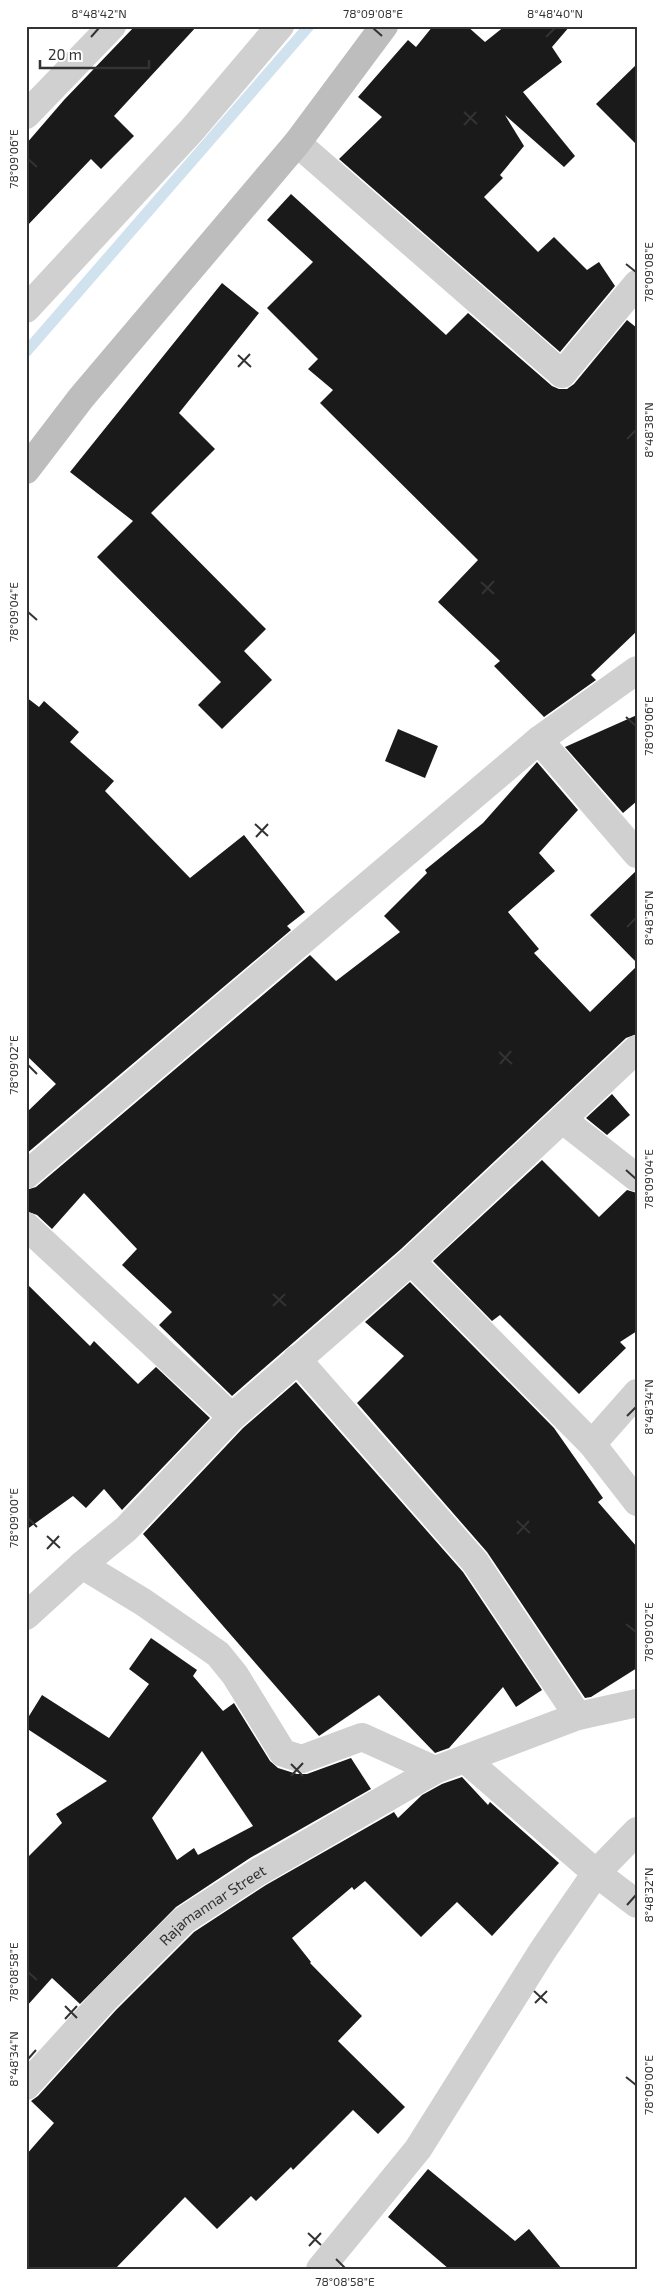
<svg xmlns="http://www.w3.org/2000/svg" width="663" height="2295" font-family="'Exo 2',sans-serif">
<rect width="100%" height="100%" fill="#fff"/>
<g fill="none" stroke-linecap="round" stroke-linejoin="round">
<path stroke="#cfe2ee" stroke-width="11" d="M 26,352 L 309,26"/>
</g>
<path fill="#1a1a1a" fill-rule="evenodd" d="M 135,26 L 197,26 L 114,116 L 134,136 L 101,169 L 91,159 L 26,227 L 26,144 L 64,100 Z
M 433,26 L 467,26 L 485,42 L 505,26 L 570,26 L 552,47 L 562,62 L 523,92 L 575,156 L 564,167 L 505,115 L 524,146 L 500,175 L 503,178 L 484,197 L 538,252 L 554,237 L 587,270 L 599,262 L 615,286 L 560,352 L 339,159 L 382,117 L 358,97 L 408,40 L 416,47 Z
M 637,64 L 637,145 L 596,104 Z
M 291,194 L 446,335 L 468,313 L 552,386 L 559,389 L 567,389 L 574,384 L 627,320 L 637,328 L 637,631 L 591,675 L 596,680 L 544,717 L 494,666 L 500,661 L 438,602 L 478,560 L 320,403 L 333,390 L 308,369 L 318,359 L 267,308 L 313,262 L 267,220 Z
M 222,283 L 259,313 L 179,413 L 215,449 L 151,513 L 266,629 L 244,651 L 272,680 L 222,729 L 198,705 L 221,682 L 97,557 L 133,521 L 70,472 Z
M 26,697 L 39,707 L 44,701 L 79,732 L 70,742 L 114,781 L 105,791 L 190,878 L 244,835 L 305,912 L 287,926 L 291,930 L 26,1154 L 26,1113 L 56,1084 L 26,1055 Z
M 637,715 L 637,801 L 623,813 L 565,747 Z
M 398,729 L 438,746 L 425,778 L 385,761 Z
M 537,762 L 578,810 L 539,853 L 555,871 L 508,912 L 539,949 L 534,953 L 590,1012 L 637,966 L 637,1034 L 626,1038 L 401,1249 L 232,1396 L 159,1325 L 172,1312 L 122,1265 L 137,1249 L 84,1193 L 52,1229 L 37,1215 L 26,1211 L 26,1190 L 36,1187 L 310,955 L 336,981 L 400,932 L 384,916 L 427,873 L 425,870 L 483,823 Z
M 637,870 L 637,963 L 590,915 Z
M 612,1094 L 630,1115 L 607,1135 L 586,1118 Z
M 542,1160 L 599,1217 L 627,1190 L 637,1193 L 637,1331 L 620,1342 L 626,1348 L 579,1394 L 500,1315 L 492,1321 L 433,1261 Z
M 410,1282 L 554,1428 L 603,1498 L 598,1502 L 637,1547 L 637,1668 L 591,1697 L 585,1698 L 487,1552 L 357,1403 L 404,1356 L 365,1322 Z
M 26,1283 L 90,1346 L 94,1341 L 138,1384 L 156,1367 L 210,1418 L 122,1510 L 104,1489 L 86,1508 L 73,1496 L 26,1530 Z
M 296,1382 L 463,1572 L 542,1690 L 516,1707 L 503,1687 L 449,1748 L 435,1753 L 379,1695 L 319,1736 L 143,1534 L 243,1428 Z
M 151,1638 L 197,1670 L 193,1676 L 223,1711 L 234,1703 L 270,1761 L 278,1768 L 297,1774 L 307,1774 L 351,1758 L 371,1789 L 250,1858 L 176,1907 L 80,2004 L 52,1978 L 26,2007 L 26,1859 L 62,1823 L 56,1814 L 107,1781 L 26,1728 L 26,1721 L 42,1695 L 109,1738 L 149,1684 L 129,1669 ZM 202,1751 L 253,1826 L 198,1855 L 194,1848 L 177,1860 L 152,1818 Z
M 462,1777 L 488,1805 L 490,1802 L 559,1863 L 492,1936 L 457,1902 L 421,1937 L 365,1881 L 354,1890 L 352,1887 L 292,1938 L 311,1962 L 310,1963 L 362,2016 L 338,2041 L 405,2107 L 378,2134 L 353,2110 L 293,2170 L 291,2167 L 256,2201 L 251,2196 L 217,2229 L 185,2197 L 115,2269 L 26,2269 L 26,2155 L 54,2123 L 31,2101 L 38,2096 L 116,2010 L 194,1932 L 266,1885 L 394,1812 L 398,1818 L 422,1795 L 442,1784 Z
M 428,2169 L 515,2241 L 529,2229 L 562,2269 L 449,2269 L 388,2217 Z"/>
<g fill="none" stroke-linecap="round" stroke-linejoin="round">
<g stroke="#d0d0d0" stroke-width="28">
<path d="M 26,115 L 112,26"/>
<path d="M 297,143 L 562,374 L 637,284"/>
<path d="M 26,309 L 191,131 L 280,26"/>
<path d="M 539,740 L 637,854"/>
<path d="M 563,1120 L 637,1178"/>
<path d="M 26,1175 L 539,740 L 637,670"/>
<path d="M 26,1226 L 232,1417"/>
<path d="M 411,1261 L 592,1444 L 637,1502"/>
<path d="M 297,1359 L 475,1562 L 578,1716"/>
<path d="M 592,1444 L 637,1393"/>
<path d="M 82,1565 L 126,1529 L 232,1417 L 411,1261 L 637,1049"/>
<path d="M 26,1616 L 82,1565 L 143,1602 L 218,1654 L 235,1675 L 283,1753 L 302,1759 L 362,1737 L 435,1770 L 578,1716 L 637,1703"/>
<path d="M 465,1759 L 596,1873 L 637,1904"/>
<path id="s1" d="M 26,2086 L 105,1999 L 184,1920 L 258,1872 L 435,1770"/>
<path d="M 320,2269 L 418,2149 L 543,1950 L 596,1873 L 637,1831"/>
</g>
<path stroke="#bdbdbd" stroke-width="28" d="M 26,470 L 81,398 L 297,143 L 384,26"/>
</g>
<path fill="none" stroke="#333" stroke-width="2" d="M 373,28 L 382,36M 91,37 L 99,28M 546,37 L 555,28M 464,112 L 477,124M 464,125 L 476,112M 28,159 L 37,167M 626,264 L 636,272M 238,355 L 251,367M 238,367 L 250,354M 627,439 L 636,430M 481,582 L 494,594M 482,594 L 494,581M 28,612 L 37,620M 626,717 L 636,726M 255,824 L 268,836M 256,837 L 268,824M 627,927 L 636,918M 499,1052 L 512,1064M 500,1064 L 511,1051M 28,1065 L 37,1074M 626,1170 L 636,1179M 273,1294 L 286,1306M 273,1306 L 285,1294M 627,1416 L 636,1407M 28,1518 L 37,1527M 517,1521 L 530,1533M 517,1534 L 529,1521M 47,1536 L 60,1548M 47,1549 L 59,1536M 626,1624 L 636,1632M 291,1764 L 303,1776M 291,1776 L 303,1763M 627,1905 L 636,1895M 28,1972 L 37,1980M 534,1991 L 547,2003M 535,2003 L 547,1991M 65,2006 L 77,2018M 65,2019 L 77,2006M 28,2059 L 36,2050M 626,2077 L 636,2085M 308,2233 L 321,2245M 309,2246 L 321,2233M 336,2259 L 345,2268"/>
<g text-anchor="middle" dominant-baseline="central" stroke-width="5" stroke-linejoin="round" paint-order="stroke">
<g font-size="15" fill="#333" stroke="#fff">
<text stroke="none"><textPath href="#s1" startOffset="261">Rajamannar Street</textPath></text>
</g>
</g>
<rect width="663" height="2295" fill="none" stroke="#ffffff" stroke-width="55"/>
<path d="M40 60v8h109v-8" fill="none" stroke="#333333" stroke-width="2.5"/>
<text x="48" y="60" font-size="15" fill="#333333" stroke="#ffffff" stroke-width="4" paint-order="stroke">20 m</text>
<rect x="28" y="28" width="608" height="2240" fill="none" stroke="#333" stroke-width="2"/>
<g font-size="12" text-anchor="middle" fill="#333">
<text x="99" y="18">8°48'42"N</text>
<text x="373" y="18">78°09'08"E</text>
<text x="555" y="18">8°48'40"N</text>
<text transform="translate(14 159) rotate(-90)" y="4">78°09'06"E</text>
<text transform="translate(649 272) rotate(-90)" y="4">78°09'08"E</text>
<text transform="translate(649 430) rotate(-90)" y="4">8°48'38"N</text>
<text transform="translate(14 612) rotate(-90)" y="4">78°09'04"E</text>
<text transform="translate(649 726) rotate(-90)" y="4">78°09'06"E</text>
<text transform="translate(649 918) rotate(-90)" y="4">8°48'36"N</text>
<text transform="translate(14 1065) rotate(-90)" y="4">78°09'02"E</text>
<text transform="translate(649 1179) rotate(-90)" y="4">78°09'04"E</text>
<text transform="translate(649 1407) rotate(-90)" y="4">8°48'34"N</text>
<text transform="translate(14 1518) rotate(-90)" y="4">78°09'00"E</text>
<text transform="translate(649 1632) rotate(-90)" y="4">78°09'02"E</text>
<text transform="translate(649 1895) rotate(-90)" y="4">8°48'32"N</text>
<text transform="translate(14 1972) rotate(-90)" y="4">78°08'58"E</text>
<text transform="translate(14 2059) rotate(-90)" y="4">8°48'34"N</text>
<text transform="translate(649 2085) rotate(-90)" y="4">78°09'00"E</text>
<text x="345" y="2286">78°08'58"E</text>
</g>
</svg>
